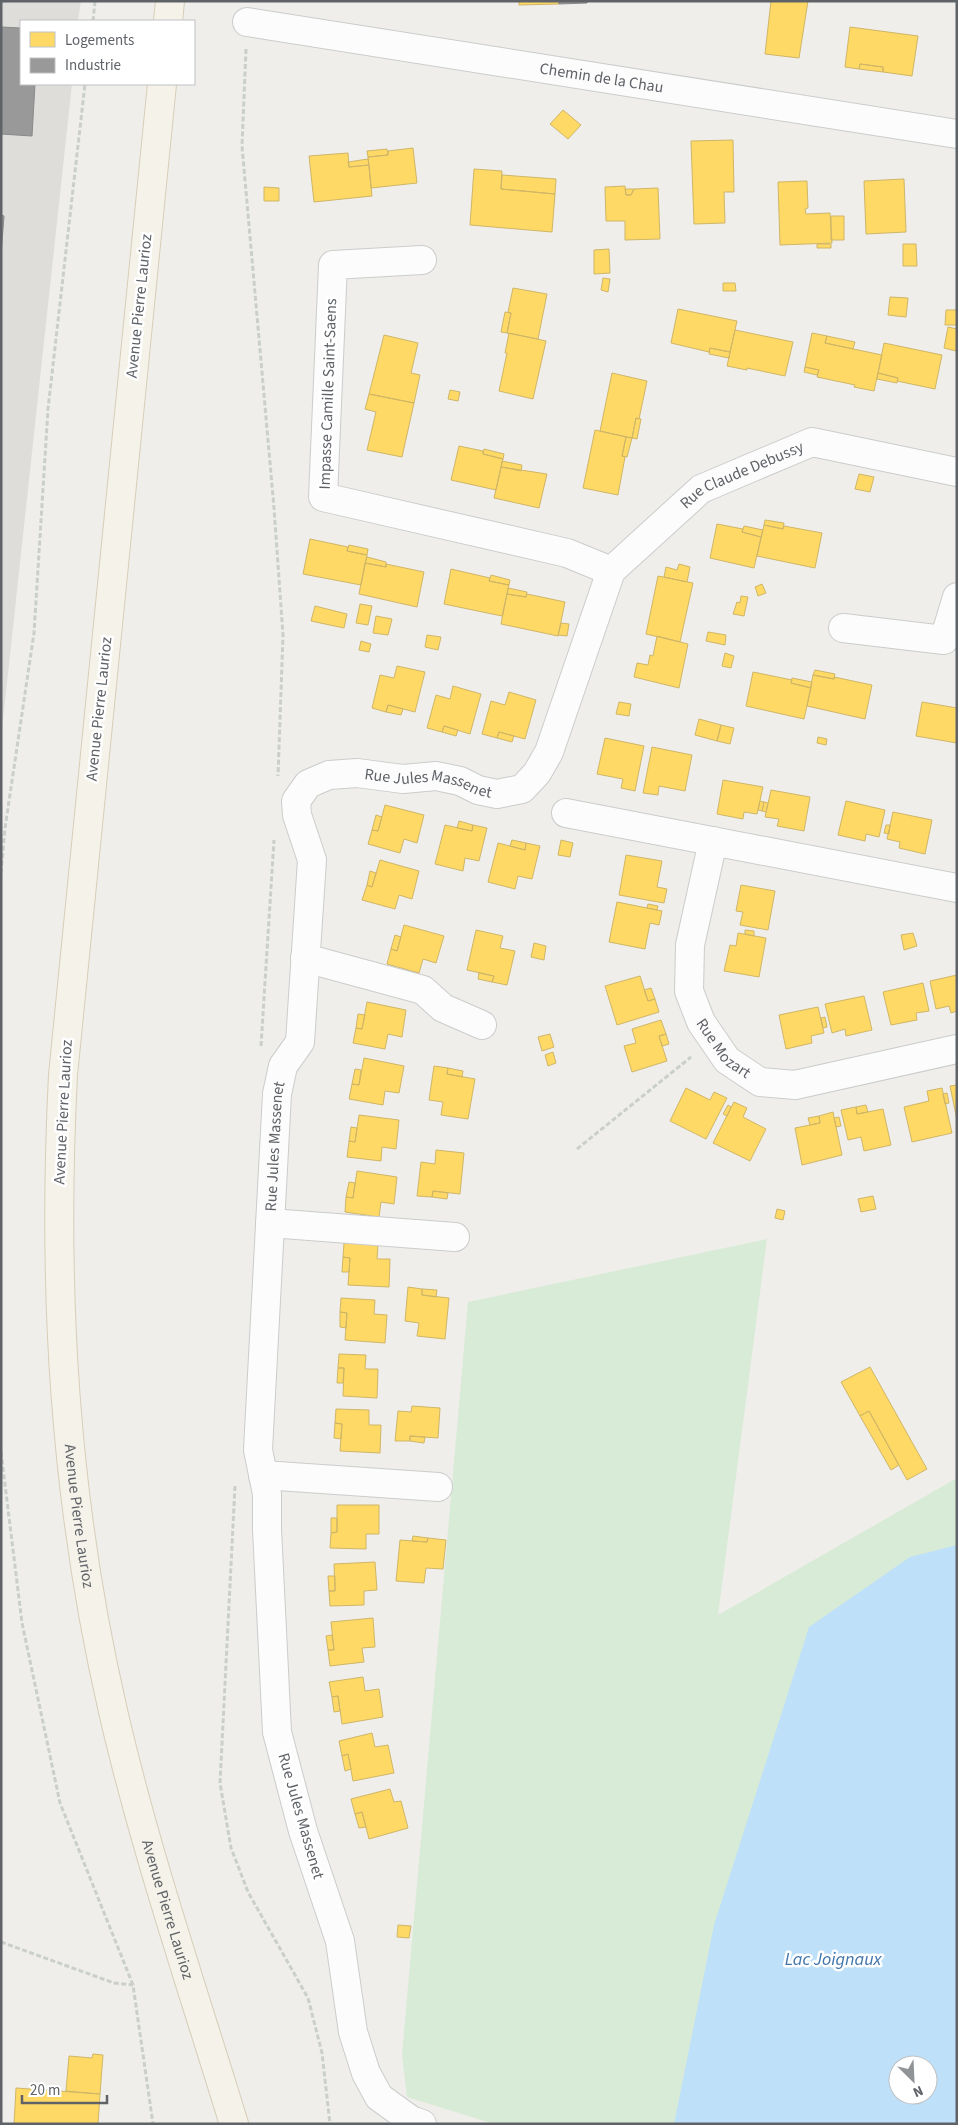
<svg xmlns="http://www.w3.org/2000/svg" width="958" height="2125" font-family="'Source Sans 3',sans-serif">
<rect width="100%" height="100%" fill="#efeeea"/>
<path fill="#dfddda" d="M 1,1 L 81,1 L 78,21 L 21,21 L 21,84 L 72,84 L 1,738 Z"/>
<path fill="#d8ebd6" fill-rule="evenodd" d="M 767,1239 L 718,1615 L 957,1478 L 957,2124 L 494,2124 L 407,2097 L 402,2055 L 468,1302 ZM 898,2065 L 928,2065 L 928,2095 L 898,2095 Z"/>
<path fill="#bfe0f9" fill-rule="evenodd" d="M 957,1545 L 957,2124 L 674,2124 L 714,1925 L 809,1627 L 910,1557 ZM 898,2065 L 928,2065 L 928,2095 L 898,2095 Z"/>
<path fill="#ffd966" stroke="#cfb667" d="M 519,1 L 559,1 L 559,4 L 519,5 Z
M 771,1 L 808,1 L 799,58 L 765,54 Z
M 850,27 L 918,36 L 912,76 L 883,72 L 883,67 L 860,64 L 859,69 L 845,67 Z
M 860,64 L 883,67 L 883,72 L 859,69 Z
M 563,110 L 581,125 L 568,139 L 550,124 Z
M 733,140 L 734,192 L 724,192 L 725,223 L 694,224 L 691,141 Z
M 413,148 L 417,183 L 371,188 L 368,157 L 388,155 L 388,151 Z
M 387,149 L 388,155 L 368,157 L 367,151 Z
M 348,153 L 349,167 L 369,165 L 372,196 L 314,202 L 309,156 Z
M 368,159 L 369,165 L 349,167 L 348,162 Z
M 474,169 L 502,171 L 501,189 L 555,194 L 552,232 L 470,225 Z
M 502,175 L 556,179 L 555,194 L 501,189 Z
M 904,179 L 906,232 L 866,234 L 864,181 Z
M 807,181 L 808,208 L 805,209 L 806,214 L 830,213 L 832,243 L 780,245 L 778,182 Z
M 625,186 L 626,195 L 631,195 L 634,189 L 658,188 L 660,239 L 625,240 L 625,221 L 606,221 L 605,187 Z
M 264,187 L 279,188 L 279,201 L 264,201 Z
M 625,189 L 634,189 L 631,195 L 626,195 Z
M 831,216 L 844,216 L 844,240 L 831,240 Z
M 817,244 L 831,244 L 831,248 L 817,248 Z
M 903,244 L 916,244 L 917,266 L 903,266 Z
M 609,249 L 610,273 L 594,274 L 594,250 Z
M 603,278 L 610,279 L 608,292 L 601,290 Z
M 723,283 L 735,283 L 736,291 L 723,291 Z
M 513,288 L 547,294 L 538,339 L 507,333 L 511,313 L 508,312 Z
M 890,297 L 908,298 L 906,317 L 888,315 Z
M 678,309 L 737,321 L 730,352 L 710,348 L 709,352 L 671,343 Z
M 946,310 L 957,310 L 957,325 L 945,325 Z
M 505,312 L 511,313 L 507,333 L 501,332 Z
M 948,327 L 957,329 L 956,351 L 944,348 Z
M 735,330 L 793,342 L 785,376 L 747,368 L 747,370 L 727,366 Z
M 509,333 L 546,341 L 533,399 L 499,391 L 507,353 L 505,353 Z
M 812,333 L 827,336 L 825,343 L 882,355 L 874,391 L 854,387 L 855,385 L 817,377 L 819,370 L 805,367 Z
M 384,335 L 418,343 L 411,373 L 420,375 L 414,403 L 369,394 Z
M 827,336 L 855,342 L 853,349 L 825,343 Z
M 884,343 L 942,355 L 935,389 L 897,381 L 898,378 L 878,373 Z
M 710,348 L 730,352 L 729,358 L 709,354 Z
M 805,367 L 819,370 L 817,375 L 804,372 Z
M 612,373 L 647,381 L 639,419 L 636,418 L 632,438 L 600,431 Z
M 878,373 L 898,378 L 897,383 L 877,379 Z
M 450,390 L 460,392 L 458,401 L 448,399 Z
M 369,394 L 414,403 L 402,457 L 367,450 L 376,412 L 365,409 Z
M 636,418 L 641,419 L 637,439 L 632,438 Z
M 595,430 L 626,437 L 622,456 L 625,457 L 618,495 L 583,488 Z
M 626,437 L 632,438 L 627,457 L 622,456 Z
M 459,446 L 483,451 L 483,454 L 503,459 L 496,490 L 451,480 Z
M 484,449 L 504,454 L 503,459 L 483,454 Z
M 502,461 L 522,465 L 521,471 L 501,467 Z
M 501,467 L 547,474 L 539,508 L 494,498 Z
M 859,474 L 874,477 L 870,492 L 855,489 Z
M 765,520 L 784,523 L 783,529 L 764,525 Z
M 717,524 L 743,529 L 742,532 L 761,537 L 754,568 L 710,558 Z
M 764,525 L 783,529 L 784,526 L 822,533 L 815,568 L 757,556 Z
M 744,526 L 763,530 L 761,537 L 742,532 Z
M 310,539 L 348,547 L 347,551 L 367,555 L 361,585 L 303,574 Z
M 349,545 L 368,549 L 367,555 L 347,551 Z
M 367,557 L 386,562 L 386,567 L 365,563 Z
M 365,563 L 386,567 L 386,564 L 424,572 L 417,607 L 359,594 Z
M 679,564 L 690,567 L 687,582 L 664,577 L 666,567 L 677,570 Z
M 451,569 L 490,578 L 489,581 L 509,585 L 502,616 L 444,604 Z
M 491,575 L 510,580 L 509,585 L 489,581 Z
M 658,576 L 693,583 L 680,642 L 646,634 Z
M 762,584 L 766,593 L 758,596 L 755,587 Z
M 508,588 L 527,592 L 526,597 L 507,594 Z
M 507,594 L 526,597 L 527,594 L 565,602 L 558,636 L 501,624 Z
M 741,596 L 748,597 L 744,616 L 733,614 L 737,602 L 740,603 Z
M 360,604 L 372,606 L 368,625 L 356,623 Z
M 315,606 L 347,614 L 344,628 L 311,621 Z
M 376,616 L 392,619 L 388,635 L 373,633 Z
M 561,623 L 569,624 L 567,636 L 558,635 Z
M 708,632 L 726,635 L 725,645 L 706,641 Z
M 427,635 L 441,637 L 438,650 L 425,647 Z
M 657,636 L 688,644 L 679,688 L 634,677 L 637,663 L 648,665 L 650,655 L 653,656 Z
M 361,641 L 371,644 L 369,652 L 359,650 Z
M 725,653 L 734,656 L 731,668 L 722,666 Z
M 397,666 L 425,672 L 415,712 L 388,705 L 386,712 L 372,708 L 380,675 L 394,678 Z
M 815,670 L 835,674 L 834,679 L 813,675 Z
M 753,672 L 792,680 L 791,683 L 811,688 L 804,719 L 746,706 Z
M 813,675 L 834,679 L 834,677 L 872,685 L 865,719 L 807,706 Z
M 792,678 L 812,682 L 811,688 L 791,683 Z
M 453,686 L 481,694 L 470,734 L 444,726 L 442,732 L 427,728 L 436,695 L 450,699 Z
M 509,692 L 536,700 L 525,739 L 499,732 L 497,738 L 482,734 L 491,701 L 505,705 Z
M 619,702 L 631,704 L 629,716 L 616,714 Z
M 922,702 L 957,708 L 957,743 L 916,736 Z
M 388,705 L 403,709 L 401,715 L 386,712 Z
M 699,719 L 721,725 L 717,741 L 695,735 Z
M 721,725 L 734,728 L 730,744 L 717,741 Z
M 444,726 L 458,730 L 456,736 L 442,732 Z
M 499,732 L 514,736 L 512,742 L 497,738 Z
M 818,737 L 827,739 L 826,745 L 817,743 Z
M 605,738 L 644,746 L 635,791 L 621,788 L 623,779 L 597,774 Z
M 652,747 L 692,755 L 685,791 L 659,786 L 658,795 L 643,793 Z
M 723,780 L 763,787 L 757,814 L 744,812 L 743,819 L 717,814 Z
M 771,790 L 810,797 L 804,831 L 777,826 L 779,819 L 765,817 Z
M 760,801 L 764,802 L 762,811 L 758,810 Z
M 846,801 L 885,810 L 879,837 L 866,834 L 865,841 L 838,835 Z
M 764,802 L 768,803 L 766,812 L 762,811 Z
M 385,805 L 424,815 L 417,843 L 404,839 L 400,853 L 368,844 L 372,830 L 378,831 Z
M 893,812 L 932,820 L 925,854 L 899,848 L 900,842 L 887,839 Z
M 376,815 L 382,817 L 378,831 L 372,830 Z
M 459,821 L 473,825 L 472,831 L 457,828 Z
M 445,825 L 472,831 L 473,825 L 487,828 L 479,861 L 465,858 L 463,871 L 435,864 Z
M 886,825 L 890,825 L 889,834 L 884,833 Z
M 512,840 L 526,843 L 525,850 L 510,846 Z
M 561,840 L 573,843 L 570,857 L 558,855 Z
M 498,843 L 525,850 L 526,843 L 540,846 L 532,879 L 518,876 L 515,889 L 488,882 Z
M 626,855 L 662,861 L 657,887 L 667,889 L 664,903 L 619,895 Z
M 380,860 L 419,871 L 412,899 L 399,895 L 395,909 L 362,900 L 367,885 L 372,887 Z
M 370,871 L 376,873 L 372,887 L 367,885 Z
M 741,885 L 775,891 L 768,930 L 740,925 L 743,912 L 736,911 Z
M 617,902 L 662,911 L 659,925 L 650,923 L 645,949 L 609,942 Z
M 648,904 L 658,906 L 657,910 L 647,908 Z
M 404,925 L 444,936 L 436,963 L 423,959 L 419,973 L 387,964 L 391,949 L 397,951 Z
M 476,930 L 503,936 L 500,948 L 515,951 L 507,985 L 492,982 L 494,976 L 467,970 Z
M 745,930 L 754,931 L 754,936 L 745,934 Z
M 738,933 L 766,938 L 759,977 L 724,971 L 730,945 L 736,946 Z
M 913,933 L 917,946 L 904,950 L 901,935 Z
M 395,935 L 401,937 L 397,951 L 391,949 Z
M 534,943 L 546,946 L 544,960 L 531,957 Z
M 479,973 L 494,976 L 492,982 L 478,979 Z
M 957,975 L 957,1011 L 951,1013 L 949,1006 L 936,1009 L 930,981 Z
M 640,976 L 648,1001 L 655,999 L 659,1012 L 617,1025 L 605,986 Z
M 923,983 L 929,1011 L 916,1013 L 917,1020 L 891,1025 L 883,992 Z
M 651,988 L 655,999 L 648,1001 L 644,990 Z
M 864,996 L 872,1030 L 846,1036 L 845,1029 L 832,1033 L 825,1004 Z
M 367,1002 L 406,1010 L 402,1037 L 388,1034 L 385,1049 L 353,1043 L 356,1028 L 362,1029 Z
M 818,1007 L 824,1033 L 811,1036 L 812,1043 L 786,1049 L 779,1015 Z
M 358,1014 L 365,1015 L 362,1029 L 356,1028 Z
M 825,1017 L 827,1027 L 823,1028 L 821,1018 Z
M 661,1020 L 666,1034 L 659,1036 L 667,1061 L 632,1072 L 624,1046 L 636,1043 L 632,1029 Z
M 550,1034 L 554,1047 L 542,1051 L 538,1037 Z
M 666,1034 L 669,1044 L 662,1046 L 659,1036 Z
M 553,1052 L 556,1063 L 548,1066 L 545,1055 Z
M 364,1058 L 404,1066 L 399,1093 L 385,1091 L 383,1105 L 349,1099 L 352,1084 L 359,1085 Z
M 434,1066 L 448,1068 L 447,1074 L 475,1079 L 468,1119 L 441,1115 L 443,1102 L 429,1100 Z
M 448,1068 L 463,1071 L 462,1077 L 447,1074 Z
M 355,1069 L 361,1070 L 359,1085 L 352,1084 Z
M 957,1085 L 957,1120 L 950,1086 Z
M 686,1088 L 710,1100 L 714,1092 L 727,1098 L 706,1139 L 670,1121 Z
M 942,1088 L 952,1133 L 912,1142 L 904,1107 L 929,1101 L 927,1091 Z
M 947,1093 L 949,1103 L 945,1104 L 943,1094 Z
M 734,1102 L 747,1108 L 743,1117 L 766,1129 L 750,1161 L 713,1143 Z
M 728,1105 L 731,1107 L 727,1116 L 723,1114 Z
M 866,1105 L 868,1112 L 857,1114 L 856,1107 Z
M 856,1107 L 857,1114 L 883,1109 L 891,1145 L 864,1151 L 861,1137 L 848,1140 L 841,1110 Z
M 833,1112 L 842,1155 L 802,1165 L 795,1128 L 820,1123 L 819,1116 Z
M 359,1115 L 399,1120 L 396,1149 L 382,1147 L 381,1161 L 347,1157 L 349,1141 L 355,1142 Z
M 819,1116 L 820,1123 L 810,1125 L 808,1118 Z
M 839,1117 L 841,1126 L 836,1127 L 834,1118 Z
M 351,1127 L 357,1128 L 355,1142 L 349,1141 Z
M 436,1150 L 464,1153 L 460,1194 L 433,1191 L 432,1197 L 417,1196 L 421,1162 L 435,1164 Z
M 357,1171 L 397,1177 L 394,1204 L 381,1202 L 379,1217 L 345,1212 L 346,1197 L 353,1198 Z
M 349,1182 L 355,1183 L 353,1198 L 346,1197 Z
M 433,1191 L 448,1193 L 447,1199 L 432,1197 Z
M 873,1196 L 876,1209 L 861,1212 L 858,1199 Z
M 777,1209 L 785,1211 L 783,1220 L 775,1218 Z
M 344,1243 L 378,1244 L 377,1259 L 390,1259 L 389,1287 L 348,1285 L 350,1258 L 343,1257 Z
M 343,1257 L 350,1258 L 349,1272 L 342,1272 Z
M 408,1287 L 422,1289 L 422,1295 L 449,1298 L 445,1339 L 417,1336 L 419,1323 L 405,1321 Z
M 422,1289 L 437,1290 L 436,1297 L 422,1295 Z
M 341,1298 L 375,1300 L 374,1314 L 387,1315 L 385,1343 L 345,1340 L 347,1313 L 340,1312 Z
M 340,1312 L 347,1313 L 346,1328 L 340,1327 Z
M 339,1354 L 366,1355 L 365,1369 L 378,1369 L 377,1398 L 343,1396 L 344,1368 L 338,1368 Z
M 870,1367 L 927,1469 L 907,1480 L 869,1411 L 860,1416 L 841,1382 Z
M 338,1368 L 344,1368 L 343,1383 L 337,1383 Z
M 412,1406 L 440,1408 L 438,1438 L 410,1436 L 410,1441 L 395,1441 L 398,1411 L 411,1412 Z
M 336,1409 L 369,1410 L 369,1425 L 381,1425 L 380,1453 L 340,1451 L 342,1424 L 335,1423 Z
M 869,1411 L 899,1465 L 891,1470 L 860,1416 Z
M 335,1423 L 342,1424 L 341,1439 L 334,1438 Z
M 410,1436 L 425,1437 L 424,1443 L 410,1441 Z
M 337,1505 L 379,1505 L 379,1534 L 366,1534 L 366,1549 L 330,1548 L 331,1533 L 337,1532 Z
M 331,1518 L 337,1518 L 337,1532 L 331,1533 Z
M 413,1536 L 428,1538 L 427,1542 L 412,1541 Z
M 428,1538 L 446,1540 L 443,1569 L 426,1568 L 424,1583 L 396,1581 L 400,1540 L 427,1542 Z
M 375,1562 L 377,1590 L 364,1591 L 364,1605 L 330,1606 L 329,1591 L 335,1591 L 334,1564 Z
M 328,1576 L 335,1576 L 335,1591 L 329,1591 Z
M 373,1618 L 375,1647 L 362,1648 L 364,1662 L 330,1666 L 328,1650 L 334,1650 L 331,1622 Z
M 332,1635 L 334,1650 L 328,1650 L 326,1636 Z
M 363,1677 L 365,1691 L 379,1689 L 383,1717 L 342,1724 L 338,1696 L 332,1697 L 329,1682 Z
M 338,1696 L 340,1711 L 334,1712 L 332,1697 Z
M 372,1733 L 375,1747 L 388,1745 L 394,1773 L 353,1781 L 348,1754 L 342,1756 L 339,1741 Z
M 348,1754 L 351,1769 L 345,1771 L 342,1756 Z
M 390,1789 L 394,1802 L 401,1801 L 408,1828 L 369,1839 L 362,1812 L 355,1814 L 351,1799 Z
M 362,1812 L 366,1827 L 359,1828 L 355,1814 Z
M 398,1925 L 411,1926 L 409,1938 L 397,1937 Z
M 93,2054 L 103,2055 L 100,2094 L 66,2091 L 69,2056 L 92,2058 Z
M 16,2088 L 100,2094 L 98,2124 L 14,2124 Z"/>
<path fill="#999" stroke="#88898a" d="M 559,1 L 587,1 L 587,3 L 559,4 Z
M 1,27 L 21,28 L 21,84 L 35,84 L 32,136 L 1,134 Z
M 1,215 L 4,216 L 1,255 Z"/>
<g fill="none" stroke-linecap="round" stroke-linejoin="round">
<g stroke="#cbcccc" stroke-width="30">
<g id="minor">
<path id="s1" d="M 247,22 L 957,134"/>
<path d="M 422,260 L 333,265 L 323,497 L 567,553 L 611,571"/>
<path d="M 843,628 L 944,640 L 957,597"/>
<path d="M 566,813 L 957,888"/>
<path id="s2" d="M 713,841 L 690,945 L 689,991 L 701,1022 L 727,1060 L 760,1082 L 795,1085 L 957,1049"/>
<path d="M 305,958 L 423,990 L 443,1008 L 482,1025"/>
<path d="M 270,1223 L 455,1237"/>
<path d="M 263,1475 L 438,1487"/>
<path id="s3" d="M 422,2124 L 411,2120 L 379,2097 L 366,2073 L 353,2032 L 340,1941 L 303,1831 L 277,1732 L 267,1529 L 267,1494 L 258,1450 L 277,1094 L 283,1066 L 300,1042 L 312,860 L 297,815 L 296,801 L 308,784 L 329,775 L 357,773 L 403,779 L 436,776 L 460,781 L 478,790 L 497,794 L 522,789 L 537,773 L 549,752 L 611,571 L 701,489 L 812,442 L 957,472"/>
</g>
</g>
<g stroke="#d7ceb8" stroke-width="30">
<g id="major">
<path d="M 168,21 L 170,1"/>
<path id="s4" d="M 162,84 L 63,1075 C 52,1291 64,1499 113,1711 C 145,1850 192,1987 234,2124"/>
</g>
</g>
<path stroke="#cacfcc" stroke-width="3" stroke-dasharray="5 2.5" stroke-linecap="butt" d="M 1,2 L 10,1
M 93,21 L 95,1
M 246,49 L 242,146 L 274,508 L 283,635 L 278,776
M 1,873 L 5,828 L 34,633 L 48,409 L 85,84
M 261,1046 L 274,840
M 577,1149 L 691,1057
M 1,1452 L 22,1623 L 60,1803 L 133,1985 L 153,2124
M 235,1486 L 220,1783 L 231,1848 L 248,1892 L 308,1998 L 322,2053 L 330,2124
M 1,1942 L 114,1983 L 133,1985"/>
<use href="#minor" stroke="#fdfcfc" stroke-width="28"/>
<use href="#major" stroke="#f4f2e9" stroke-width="28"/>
</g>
<g text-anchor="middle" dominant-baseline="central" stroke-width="5" stroke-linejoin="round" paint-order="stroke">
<g font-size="16" fill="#5f6368" stroke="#fff">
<text stroke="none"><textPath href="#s1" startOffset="359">Chemin de la Chau</textPath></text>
<text transform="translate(139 306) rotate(-84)">Avenue Pierre Laurioz</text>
<text transform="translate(328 394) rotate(-88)">Impasse Camille Saint-Saens</text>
<text stroke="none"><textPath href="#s3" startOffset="2016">Rue Claude Debussy</textPath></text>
<text transform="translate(99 709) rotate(-84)">Avenue Pierre Laurioz</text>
<text stroke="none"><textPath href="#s3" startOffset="1518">Rue Jules Massenet</textPath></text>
<text stroke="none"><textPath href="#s2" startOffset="221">Rue Mozart</textPath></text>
<text transform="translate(63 1112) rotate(-87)">Avenue Pierre Laurioz</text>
<text stroke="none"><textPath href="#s3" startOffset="1019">Rue Jules Massenet</textPath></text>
<text stroke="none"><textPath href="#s4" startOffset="1438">Avenue Pierre Laurioz</textPath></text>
<text transform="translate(301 1816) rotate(74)">Rue Jules Massenet</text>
<text stroke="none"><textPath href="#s4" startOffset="1842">Avenue Pierre Laurioz</textPath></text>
</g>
<g font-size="18" font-style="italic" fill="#4174aa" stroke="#fff">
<text x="833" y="1959">Lac Joignaux</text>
</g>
</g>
<rect width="958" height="2125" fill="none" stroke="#5f6368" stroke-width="5"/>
<rect x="20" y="20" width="175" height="65" fill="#ffffff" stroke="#bfc1c3"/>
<rect x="30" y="32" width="25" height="15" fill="#ffd966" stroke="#bfc1c3"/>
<text x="65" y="45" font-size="15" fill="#5f6368">Logements</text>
<rect x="30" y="58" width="25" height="15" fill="#999999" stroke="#bfc1c3"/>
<text x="65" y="70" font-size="15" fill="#5f6368">Industrie</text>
<g transform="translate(913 2080) rotate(156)"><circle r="24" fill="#ffffff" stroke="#bfc1c3"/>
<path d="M0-4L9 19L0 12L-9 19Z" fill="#919496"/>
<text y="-8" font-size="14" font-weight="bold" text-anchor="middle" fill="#5f6368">N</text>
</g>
<path d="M22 2095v8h85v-8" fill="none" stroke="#5f6368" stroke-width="2.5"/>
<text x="30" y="2095" font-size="15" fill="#5f6368" stroke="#ffffff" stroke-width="4" paint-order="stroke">20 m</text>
</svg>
